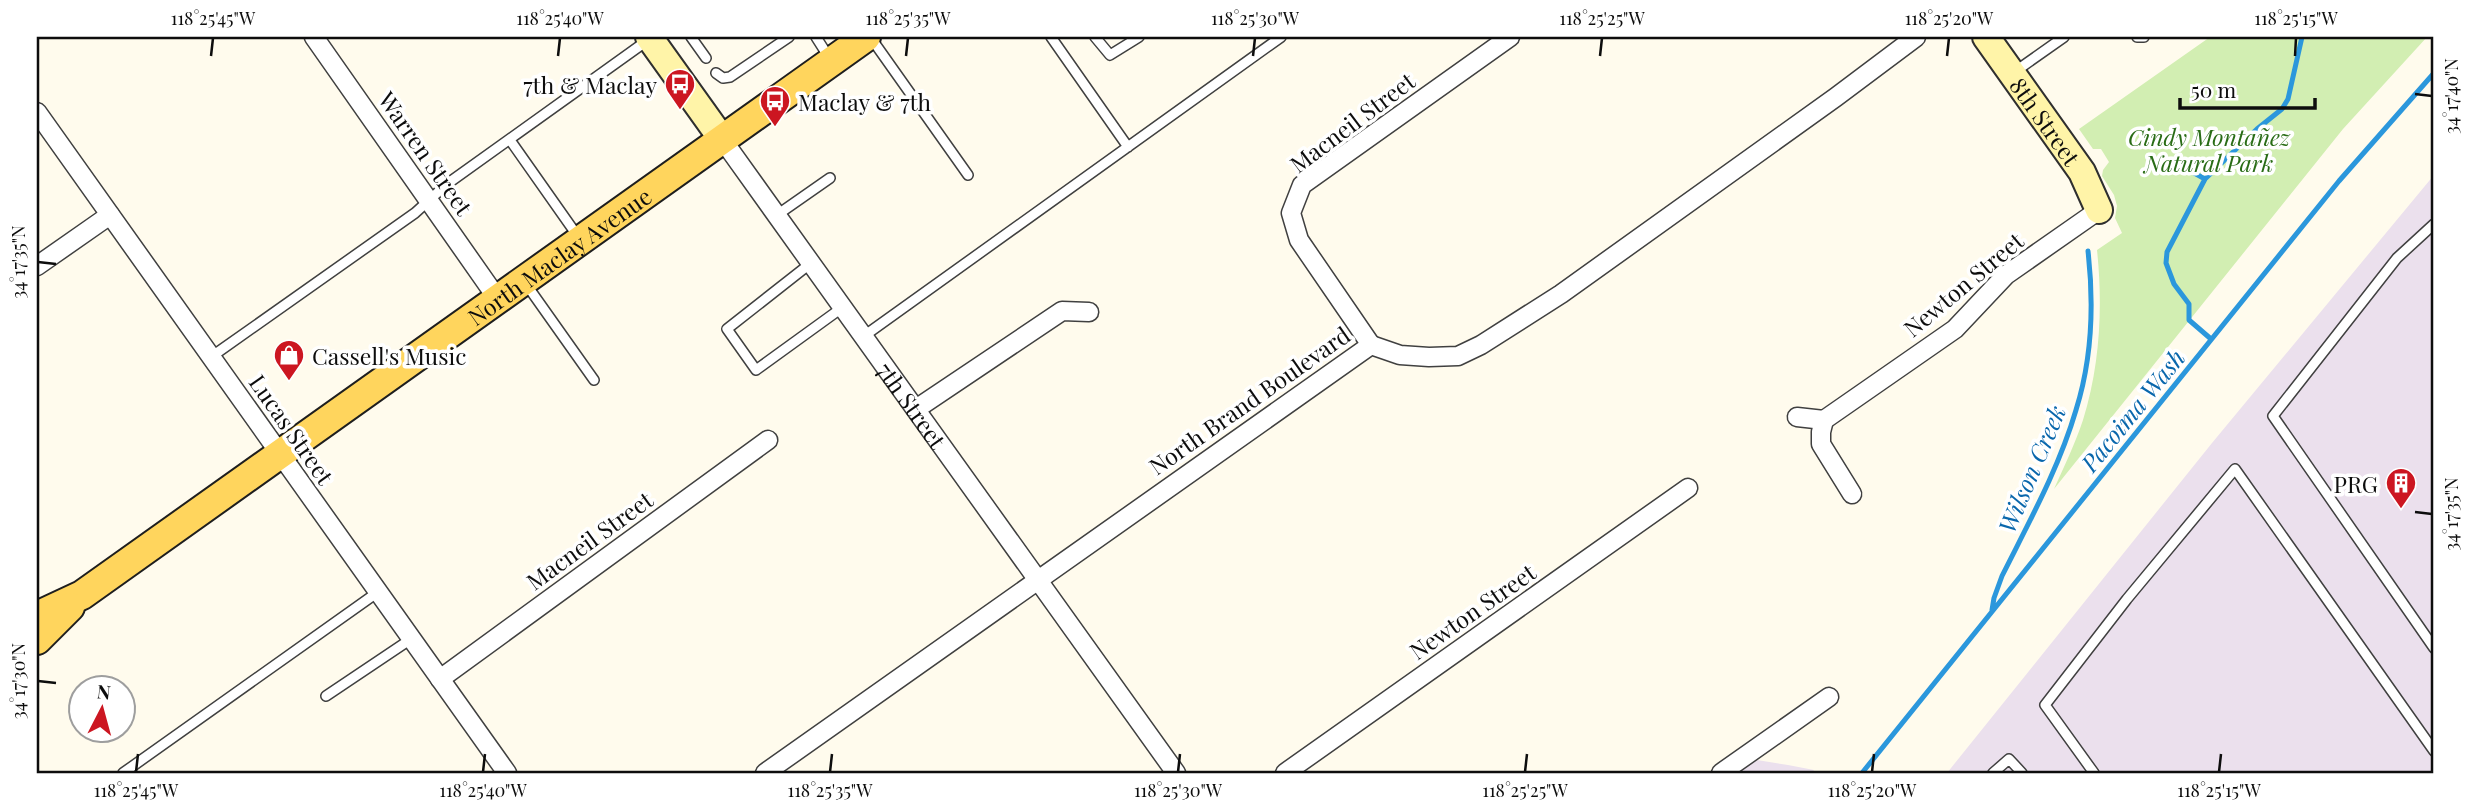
<svg xmlns="http://www.w3.org/2000/svg" width="2471" height="810" font-family="'Playfair Display',serif">
<rect width="100%" height="100%" fill="#fffbed"/>
<path fill="#ebe0ed" d="M 2434,175 L 2434,773 L 1947,773 L 2212,443 Z
M 1757,760 L 1788,765 L 1814,770 L 1812,773 L 1738,773 Z"/>
<path fill="#d2eeb2" d="M 2210,37 L 2427,37 L 2343,129 L 2054,489 C 2064,467 2075,444 2083,420 C 2100,365 2103,307 2097,250 L 2122,233 L 2115,218 L 2117,206 L 2114,195 L 2102,176 L 2103,170 L 2109,162 L 2101,149 L 2093,149 L 2079,129 Z"/>
<g fill="none" stroke-linecap="round" stroke-linejoin="round">
<path stroke="#2b97dc" stroke-width="5" d="M 2180,165 L 2205,179
M 2211,339 L 2189,320 L 2189,304 L 2174,284 L 2166,263 L 2167,252 L 2205,179 L 2257,129 L 2282,109 L 2288,99 L 2302,37
M 1992,610 L 1994,598 L 2002,576 C 2029,522 2059,468 2076,410 C 2092,359 2094,304 2088,251
M 1862,773 L 2339,181 L 2434,73"/>
<g stroke="#404040" stroke-width="12">
<path id="lane" d="M 691,37 L 706,58
M 816,37 L 830,59
M 1051,37 L 1128,147
M 1095,37 L 1110,55 L 1139,37
M 2137,37 L 2144,37
M 871,38 L 968,175
M 716,73 L 723,78 L 730,77 L 789,37
M 2013,73 L 2064,37
M 510,140 L 579,238
M 777,215 L 830,178
M 2434,224 L 2397,258 L 2273,416 L 2434,648
M 811,263 L 727,329 L 756,370 L 843,307
M 526,284 L 594,380
M 864,336 L 1281,37
M 211,357 L 415,213 L 447,184 L 648,40
M 326,696 L 411,639
M 123,773 L 378,592
M 1993,773 L 2009,759 L 2022,773
M 2094,773 L 2045,705 L 2127,599 L 2235,469 L 2434,751"/>
</g>
<g stroke="#404040" stroke-width="21">
<g id="street">
<path d="M 314,37 L 497,298"/>
<path d="M 37,112 L 507,773"/>
<path id="s1" d="M 722,139 L 1176,773"/>
<path d="M 37,266 L 110,215"/>
<path d="M 1371,345 L 1299,240 L 1291,213 L 1302,185 L 1510,37"/>
<path d="M 916,409 L 1062,311 L 1089,312"/>
<path d="M 1797,417 L 1824,420"/>
<path d="M 1824,420 L 1955,329 L 2006,275 L 2099,210"/>
<path d="M 1824,420 L 1821,432 L 1821,444 L 1852,494"/>
<path d="M 440,679 L 768,440"/>
<path d="M 765,773 L 1371,345 L 1400,355 L 1429,357 L 1458,356 L 1481,345 L 1561,294 L 1836,97 L 1916,37"/>
<path d="M 1285,773 L 1688,488"/>
<path d="M 1721,773 L 1829,697"/>
</g>
</g>
<g stroke="#2f2f2f" stroke-width="30">
<g id="secondary">
<path d="M 649,37 L 722,139"/>
<path id="s2" d="M 1986,37 L 2082,172 L 2099,210"/>
</g>
</g>
<g stroke="#1e1e1e" stroke-width="32">
<g id="primary">
<path id="s3" d="M 37,616 L 82,595 L 866,37"/>
<path d="M 37,640 L 70,607"/>
</g>
</g>
<use href="#lane" stroke="#fff" stroke-width="9"/>
<use href="#street" stroke="#fff" stroke-width="18"/>
<use href="#secondary" stroke="#fff4a8" stroke-width="26"/>
<use href="#primary" stroke="#ffd55d" stroke-width="28"/>
</g>
<path fill="none" stroke="#0d0d0d" stroke-width="2.5" d="M 211,56 L 213,38M 558,56 L 560,38M 906,56 L 908,38M 1253,56 L 1255,38M 1600,56 L 1602,38M 1947,56 L 1949,38M 2295,56 L 2296,38M 2415,94 L 2432,96M 38,262 L 56,264M 2415,512 L 2432,514M 38,681 L 56,683M 136,772 L 138,754M 483,772 L 485,754M 830,772 L 832,754M 1178,772 L 1180,754M 1525,772 L 1527,754M 1872,772 L 1874,754M 2219,772 L 2221,754"/>
<defs>
<g id="bus-pin" transform="scale(1.575)"><path d="M0 17L-7.5 6A9.5 9.5 0 1 1 7.5 6Z" fill="#cc1621" stroke="#fff"/><path d="M-5-6H5V4H4V6H2V4H-2V6H-4V4H-5ZM-3.5-4V0h7V-4ZM-3.5 1.2v1.5H-2V1.2ZM2 1.2v1.5H3.5V1.2Z" fill="#fff"/></g>
<g id="shop-pin" transform="scale(1.575)"><path d="M0 17L-7.5 6A9.5 9.5 0 1 1 7.5 6Z" fill="#cc1621" stroke="#fff"/><path d="M-5-2.5h2.3a2.7 3.5 0 0 1 5.4 0H5L5.5 6h-11ZM-1.5-2.5h3a1.5 2.3 0 0 0-3 0Z" fill="#fff"/></g>
<g id="building-pin" transform="scale(1.575)"><path d="M0 17L-7.5 6A9.5 9.5 0 1 1 7.5 6Z" fill="#cc1621" stroke="#fff"/><path d="M-4-6H4V6H1V3H-1V6H-4ZM-2.5-4.3h1.7v1.8h-1.7ZM.8-4.3h1.7v1.8H.8ZM-2.5-1h1.7V.8h-1.7ZM.8-1h1.7V.8H.8Z" fill="#fff"/></g>
</defs>
<g fill-rule="evenodd">
<use href="#bus-pin" x="680" y="84"/>
<use href="#bus-pin" x="775" y="101"/>
<use href="#shop-pin" x="289" y="355"/>
<use href="#building-pin" x="2401" y="483"/>
</g>
<g text-anchor="middle" dominant-baseline="central" stroke-width="7" stroke-linejoin="round" paint-order="stroke">
<g font-size="23" fill="#0d0d0d" stroke="#fff" text-anchor="end">
<text x="657" y="84">7th &amp; Maclay</text>
<text x="798" y="101" text-anchor="start">Maclay &amp; 7th</text>
<text x="312" y="355" text-anchor="start">Cassell's Music</text>
<text x="2378" y="483">PRG</text>
</g>
<g font-size="23" fill="#0d0d0d" stroke="#fff">
<text transform="translate(1352 122) rotate(-37)">Macneil Street</text>
<text stroke="none"><textPath href="#s2" startOffset="103">8th Street</textPath></text>
<text transform="translate(426 153) rotate(55)">Warren Street</text>
<text stroke="none"><textPath href="#s3" startOffset="635">North Maclay Avenue</textPath></text>
<text transform="translate(1963 284) rotate(-40)">Newton Street</text>
<text transform="translate(1249 400) rotate(-35)">North Brand Boulevard</text>
<text stroke="none"><textPath href="#s1" startOffset="327">7th Street</textPath></text>
<text transform="translate(292 429) rotate(55)">Lucas Street</text>
<text transform="translate(589 540) rotate(-36)">Macneil Street</text>
<text transform="translate(1472 611) rotate(-35)">Newton Street</text>
</g>
<g font-size="23" font-style="italic" fill="#296c16" stroke="#fff">
<text x="2209" y="136">Cindy Montañez<tspan x="2209" dy="26">Natural Park</tspan></text>
</g>
<g font-size="24" font-style="italic" fill="#0967ac" stroke="#fff">
<text transform="translate(2132 410) rotate(-51)">Pacoima Wash</text>
<text transform="translate(2031 469) rotate(-67)">Wilson Creek</text>
</g>
</g>
<rect width="2471" height="810" fill="none" stroke="#ffffff" stroke-width="77"/>
<g transform="translate(102 709) rotate(6)"><circle r="33" fill="#ffffff" stroke="#9e9e9e" stroke-width="2"/>
<path d="M0-5L12 26L0 18L-12 26Z" fill="#cc1621"/>
<text y="-10" font-size="19" font-weight="bold" text-anchor="middle" fill="#0d0d0d">N</text>
</g>
<path d="M2180 98v10h135v-10" fill="none" stroke="#0d0d0d" stroke-width="3.5"/>
<text x="2191" y="98" font-size="21" fill="#0d0d0d" stroke="#ffffff" stroke-width="5" paint-order="stroke">50 m</text>
<rect x="38" y="38" width="2394" height="734" fill="none" stroke="#0d0d0d" stroke-width="2.5"/>
<g font-size="18" text-anchor="middle" fill="#0d0d0d">
<text x="213" y="25">118°25'45"W</text>
<text x="560" y="25">118°25'40"W</text>
<text x="908" y="25">118°25'35"W</text>
<text x="1255" y="25">118°25'30"W</text>
<text x="1602" y="25">118°25'25"W</text>
<text x="1949" y="25">118°25'20"W</text>
<text x="2296" y="25">118°25'15"W</text>
<text transform="translate(2452 96) rotate(-90)" y="6">34°17'40"N</text>
<text transform="translate(19 262) rotate(-90)" y="6">34°17'35"N</text>
<text transform="translate(2452 514) rotate(-90)" y="6">34°17'35"N</text>
<text transform="translate(19 681) rotate(-90)" y="6">34°17'30"N</text>
<text x="136" y="797">118°25'45"W</text>
<text x="483" y="797">118°25'40"W</text>
<text x="830" y="797">118°25'35"W</text>
<text x="1178" y="797">118°25'30"W</text>
<text x="1525" y="797">118°25'25"W</text>
<text x="1872" y="797">118°25'20"W</text>
<text x="2219" y="797">118°25'15"W</text>
</g>
</svg>
